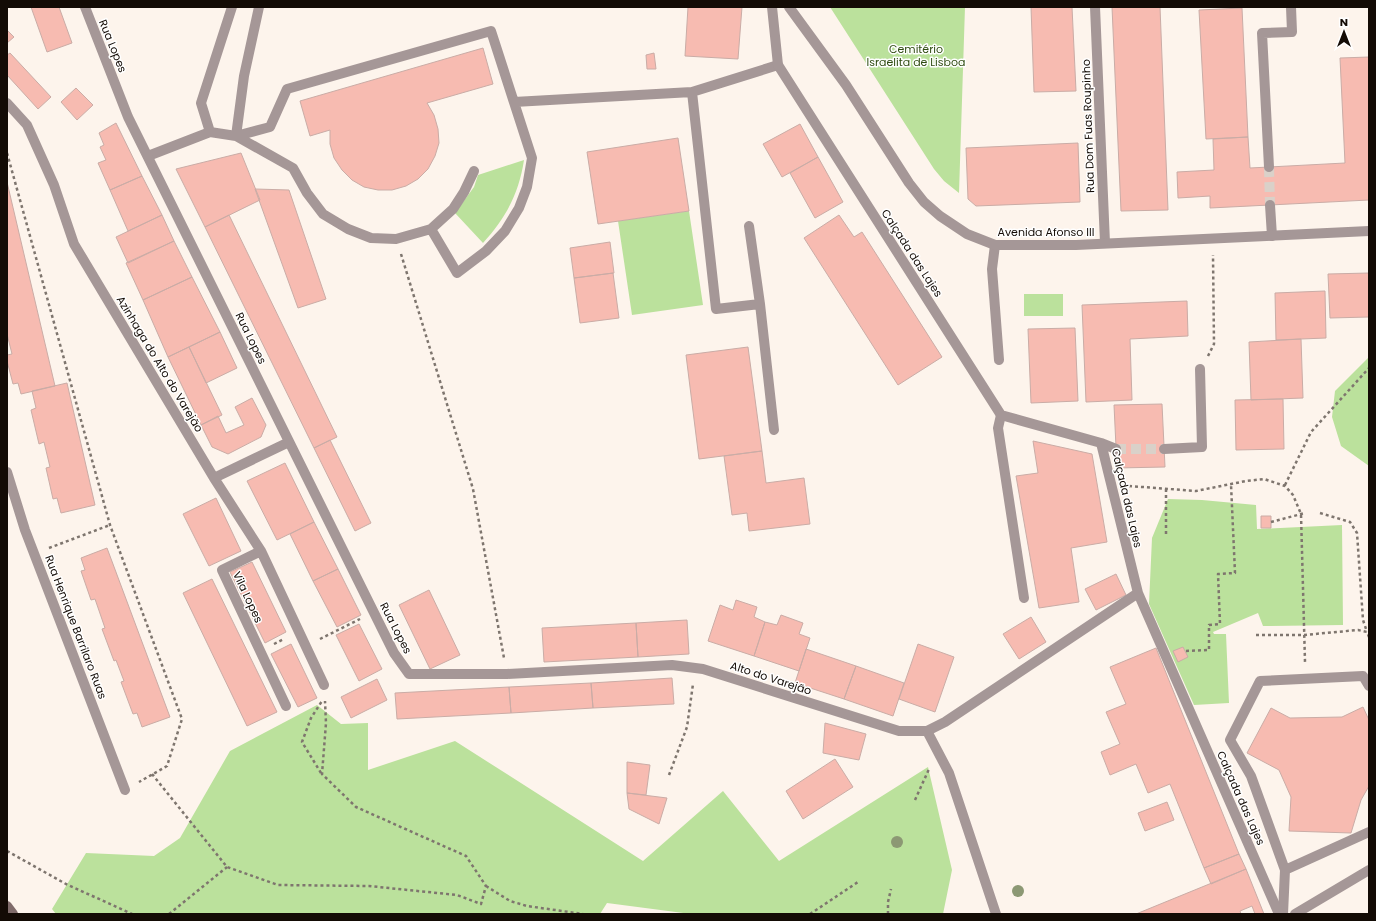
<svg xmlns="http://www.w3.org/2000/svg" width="1376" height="921" font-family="Poppins,sans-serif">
<rect width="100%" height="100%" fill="#fdf4ec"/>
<path fill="#bbe19c" d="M 830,7 L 965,7 L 959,193 L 944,181 L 934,169 Z
M 524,160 C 519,193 506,218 483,243 L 455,213 L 474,187 L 478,175 Z
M 689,211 L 703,305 L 632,315 L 618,221 Z
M 1024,294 L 1063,294 L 1063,316 L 1024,316 Z
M 1369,357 L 1369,466 L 1341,446 L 1332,417 L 1335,391 Z
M 1168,499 L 1202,500 L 1256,505 L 1257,529 L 1342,525 L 1343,625 L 1263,626 L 1258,613 L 1213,632 L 1214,634 L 1226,634 L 1229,703 L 1194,705 L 1149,604 L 1152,538 Z
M 317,705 L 341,724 L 368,723 L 368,770 L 455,741 L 643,861 L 723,791 L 779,861 L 928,767 L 952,870 L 943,914 L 691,914 L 607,903 L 600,914 L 56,914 L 52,909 L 86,853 L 154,856 L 180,838 L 230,751 Z"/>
<path fill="#f7bbb1" stroke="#caaca6" d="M 31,7 L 59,7 L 72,43 L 47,52 Z
M 688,7 L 742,7 L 738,59 L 685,56 Z
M 1031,7 L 1072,7 L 1076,91 L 1034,92 Z
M 1112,7 L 1160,7 L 1168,210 L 1121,211 Z
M 1242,8 L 1248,137 L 1206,139 L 1199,10 Z
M 7,30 L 14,37 L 7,43 Z
M 483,48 L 493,84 L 427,103 L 434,115 L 438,129 L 439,143 L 435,156 L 428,169 L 418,179 L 406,186 L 392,190 L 378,190 L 364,187 L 352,180 L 342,170 L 334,158 L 330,144 L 330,130 L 310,136 L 300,101 Z
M 10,53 L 51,97 L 38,109 L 7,75 L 7,55 Z
M 654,53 L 656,69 L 647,69 L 646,55 Z
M 1369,57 L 1369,200 L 1210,208 L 1210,196 L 1178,198 L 1177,172 L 1214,170 L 1213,139 L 1248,137 L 1250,168 L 1345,163 L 1340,58 Z
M 76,88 L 93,105 L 77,120 L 61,102 Z
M 116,123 L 142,176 L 110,190 L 98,163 L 106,160 L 100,147 L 104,145 L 99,133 Z
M 800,124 L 818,157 L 782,177 L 763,144 Z
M 678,138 L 689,211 L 598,224 L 587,152 Z
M 1078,143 L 1080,202 L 976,206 L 968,199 L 966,148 Z
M 241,153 L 260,200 L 205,227 L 176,169 Z
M 818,157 L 843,202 L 815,218 L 790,173 Z
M 142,176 L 162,215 L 128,231 L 110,190 Z
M 7,182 L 55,386 L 21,394 L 18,383 L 13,384 L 7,361 L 7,355 L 12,354 L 7,334 Z
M 255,189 L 289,190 L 326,299 L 298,308 Z
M 162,215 L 174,241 L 128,263 L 116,237 Z
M 229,215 L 337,437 L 314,448 L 205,227 Z
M 839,215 L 854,237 L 862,232 L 942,357 L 898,385 L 804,238 Z
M 174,241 L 192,277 L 143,300 L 126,263 Z
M 610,242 L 614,273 L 574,278 L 570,248 Z
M 613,273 L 619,318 L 580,323 L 574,278 Z
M 1369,273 L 1369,317 L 1330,318 L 1328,274 Z
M 192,277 L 220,332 L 168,357 L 143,300 Z
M 1325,291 L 1326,338 L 1276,340 L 1275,293 Z
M 1187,301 L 1188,336 L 1130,339 L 1132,400 L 1086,402 L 1082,305 Z
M 1075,328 L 1078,401 L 1031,403 L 1028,329 Z
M 220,332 L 237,368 L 206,383 L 189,347 Z
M 1301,339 L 1303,398 L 1251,400 L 1249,342 Z
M 189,347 L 222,415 L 201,425 L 168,357 Z
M 748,347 L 762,451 L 699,459 L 686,355 Z
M 67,383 L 95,505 L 61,513 L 57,498 L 53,499 L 46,468 L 50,467 L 44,442 L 39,444 L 31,410 L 36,408 L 32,391 Z
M 252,398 L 266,425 L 261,437 L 228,454 L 212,447 L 201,425 L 218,416 L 226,433 L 244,425 L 235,407 Z
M 1283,399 L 1284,449 L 1236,450 L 1235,400 Z
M 1162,404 L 1165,467 L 1117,468 L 1114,405 Z
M 330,440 L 371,523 L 355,531 L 314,448 Z
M 1033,441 L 1092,454 L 1107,542 L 1071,548 L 1079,602 L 1039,608 L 1016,476 L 1038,473 Z
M 762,451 L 766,483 L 804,478 L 810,524 L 749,531 L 747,513 L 732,515 L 724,456 Z
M 285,463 L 314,522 L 277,540 L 247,481 Z
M 216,498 L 241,551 L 209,566 L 183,514 Z
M 1261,516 L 1271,516 L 1271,528 L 1261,528 Z
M 314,522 L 338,569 L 313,581 L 290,534 Z
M 107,548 L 170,717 L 142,727 L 137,713 L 133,714 L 121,682 L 124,681 L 116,660 L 114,661 L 102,629 L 105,628 L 95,599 L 91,600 L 81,571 L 85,570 L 81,558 Z
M 252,562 L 286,632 L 265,643 L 230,572 Z
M 338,569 L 361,615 L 337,627 L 313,581 Z
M 1116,574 L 1126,595 L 1096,610 L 1085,589 Z
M 212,579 L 277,712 L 247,726 L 183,593 Z
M 429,590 L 460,655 L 430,669 L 399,605 Z
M 736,600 L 757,607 L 754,617 L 765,622 L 754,656 L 708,641 L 720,605 L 733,610 Z
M 781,615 L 803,623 L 799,634 L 810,638 L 799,671 L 754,656 L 765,622 L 777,625 Z
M 1031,617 L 1046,642 L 1019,659 L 1003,634 Z
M 687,620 L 689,654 L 638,657 L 636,623 Z
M 636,623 L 638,657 L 544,662 L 542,628 Z
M 359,624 L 382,669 L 359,681 L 336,635 Z
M 291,644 L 317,698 L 298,707 L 271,654 Z
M 918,644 L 954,657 L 935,712 L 899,699 Z
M 1183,647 L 1188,657 L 1178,662 L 1173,651 Z
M 1156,648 L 1239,854 L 1204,868 L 1170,784 L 1148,793 L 1136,764 L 1110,775 L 1101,752 L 1120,744 L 1106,712 L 1126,704 L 1110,667 Z
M 806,649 L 856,666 L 844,699 L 795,683 Z
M 856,666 L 904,683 L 893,716 L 844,699 Z
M 672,678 L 674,704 L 593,708 L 591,683 Z
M 377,679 L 387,700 L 351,718 L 341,697 Z
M 591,683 L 593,708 L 511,713 L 509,687 Z
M 509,687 L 511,713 L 397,719 L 395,693 Z
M 1363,707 L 1369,720 L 1369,786 L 1361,800 L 1351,833 L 1289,831 L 1291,797 L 1279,770 L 1247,753 L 1271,708 L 1290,718 L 1342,717 Z
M 825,723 L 866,734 L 859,760 L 823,753 Z
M 835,759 L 853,787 L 803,819 L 786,791 Z
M 627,762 L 650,765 L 646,795 L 627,793 Z
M 627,793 L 667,798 L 659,824 L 629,809 Z
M 1167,802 L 1174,820 L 1145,831 L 1138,813 Z
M 1239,854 L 1246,869 L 1211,884 L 1204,868 Z
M 1246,869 L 1264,914 L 1255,914 L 1252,906 L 1240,911 L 1241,914 L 1136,914 Z"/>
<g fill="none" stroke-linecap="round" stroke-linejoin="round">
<path stroke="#dad1c9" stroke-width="10" stroke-dasharray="10 5" stroke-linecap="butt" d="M 1269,167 L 1270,205
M 1116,449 L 1164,449"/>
<path stroke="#7e756e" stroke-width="2.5" stroke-dasharray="3 3" stroke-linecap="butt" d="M 7,153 L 110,525 L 182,719 L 167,766 L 139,782
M 401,254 L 473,489 L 504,658
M 1208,356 L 1214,344 L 1213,255
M 1285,485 L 1311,432 L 1369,368
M 1129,486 L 1196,491 L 1246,481 L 1264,479 L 1285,486 L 1293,495 L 1301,514 L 1305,662
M 1166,489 L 1166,536
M 1320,513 L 1350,522 L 1357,533 L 1363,620 L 1367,632
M 1271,522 L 1305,513
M 49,548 L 110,525
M 1256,635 L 1304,635 L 1358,630 L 1367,632 L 1369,637
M 320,639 L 360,619
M 274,644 L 284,639
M 1186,651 L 1209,650 L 1209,625 L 1220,624 L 1218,574 L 1235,573 L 1231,484
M 321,773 L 302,742 L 311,718 L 322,701
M 152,774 L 227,867 L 278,885 L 369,886 L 457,895 L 481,904 L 486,886 L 466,856 L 356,807 L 322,774 L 326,723 L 325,701
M 669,775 L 687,727 L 693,684
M 915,800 L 929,769
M 7,851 L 66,884 L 132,914
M 486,886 L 510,901 L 527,906 L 583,914
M 169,914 L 227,867
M 810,914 L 858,882
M 888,914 L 888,902 L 891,889"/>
<path stroke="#a59797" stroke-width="10" d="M 259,7 L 244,76 L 236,136 L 293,168 L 307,193 L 323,214 L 348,229 L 371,238 L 396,239 L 431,229 L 453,209 L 464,192 L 474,171
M 692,92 L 716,309 L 760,304 L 774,430
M 514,102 L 692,92 L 778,65
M 210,132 L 201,103 L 232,7
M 148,156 L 210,132 L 236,136 L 270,127 L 287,89 L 491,31 L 532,158 L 527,187 L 519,208 L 505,231 L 486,251 L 457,273 L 431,229
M 749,226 L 760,304
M 995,245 L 992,269 L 999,360
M 1001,415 L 998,428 L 1024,598
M 1369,686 L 1363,676 L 1260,681 L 1230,740 L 1251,776 L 1285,870 L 1369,832
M 1283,914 L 1285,870"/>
<path stroke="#a59797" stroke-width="10" d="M 85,7 L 128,117 L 394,653 L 409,674 L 507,674 L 672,665 L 703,669 L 899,731 L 927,731 L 945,722 L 1138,593
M 772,7 L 778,65 L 1001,415 L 1101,443 L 1138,593 L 1279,914
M 1095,7 L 1105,243
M 7,103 L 27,125 L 54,185 L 74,244 L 214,478 L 289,442
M 1269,167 L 1262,33 L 1292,32 L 1291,7
M 1270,205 L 1272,236
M 1101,443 L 1116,449
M 1164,449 L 1202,447 L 1200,369
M 7,472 L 25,530 L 125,790
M 214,478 L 261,551 L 324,685
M 261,551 L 222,570 L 286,706
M 927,731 L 949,773 L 996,914
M 1295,914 L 1369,870"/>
<path stroke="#a59797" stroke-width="10" d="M 789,7 L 846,85 L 909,183 L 924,202 L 940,216 L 967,234 L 995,245 L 1076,245 L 1369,231"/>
<path stroke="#7f6b6a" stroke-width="10" d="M 7,906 L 13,914"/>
</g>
<g fill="#8c9874">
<circle cx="897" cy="842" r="6"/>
<circle cx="1018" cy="891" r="6"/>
</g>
<g text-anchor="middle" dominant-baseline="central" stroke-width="3" stroke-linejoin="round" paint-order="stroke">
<g font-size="11" fill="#130b05" stroke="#fff">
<text transform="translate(113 46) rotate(68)">Rua Lopes</text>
<text transform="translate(1088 126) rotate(-92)">Rua Dom Fuas Roupinho</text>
<text x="1046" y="232">Avenida Afonso III</text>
<text transform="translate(912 253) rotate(57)">Calçada das Lajes</text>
<text transform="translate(251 338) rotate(64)">Rua Lopes</text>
<text transform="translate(160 364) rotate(59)">Azinhaga do Alto do Varejão</text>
<text transform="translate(1127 498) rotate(77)">Calçada das Lajes</text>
<text transform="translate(248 597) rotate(65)">Vila Lopes</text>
<text transform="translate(76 627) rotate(69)">Rua Henrique Barrilaro Ruas</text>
<text transform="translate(396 628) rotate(63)">Rua Lopes</text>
<text transform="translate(771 678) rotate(18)">Alto do Varejão</text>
<text transform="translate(1241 798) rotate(66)">Calçada das Lajes</text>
</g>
<g font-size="11" fill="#304c12" stroke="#fff">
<text x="916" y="49">Cemitério<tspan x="916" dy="13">Israelita de Lisboa</tspan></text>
</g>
</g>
<rect width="1376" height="921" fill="none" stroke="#130b05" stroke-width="16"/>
<g transform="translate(1344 32)" stroke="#ffffff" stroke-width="3" paint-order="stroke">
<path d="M0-3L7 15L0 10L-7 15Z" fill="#130b05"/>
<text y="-6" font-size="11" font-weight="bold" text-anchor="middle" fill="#130b05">N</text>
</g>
</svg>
